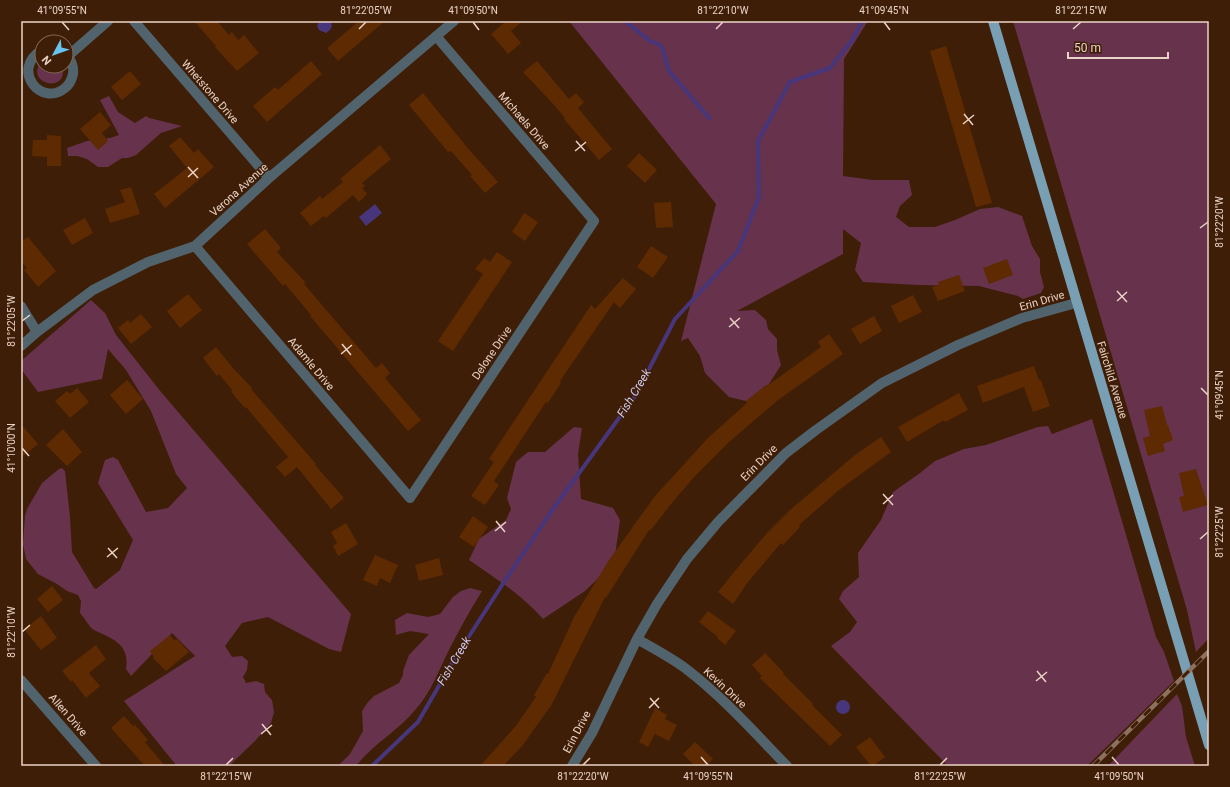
<svg xmlns="http://www.w3.org/2000/svg" width="1230" height="787" font-family="Roboto,sans-serif">
<rect width="100%" height="100%" fill="#3f1e07"/>
<path fill="#67324c" d="M 569,21 L 868,21 L 844,59 L 843,176 L 873,180 L 909,180 L 912,195 L 900,206 L 896,217 L 909,227 L 935,227 L 955,220 L 980,209 L 998,207 L 1022,216 L 1032,246 L 1040,259 L 1040,272 L 1044,287 L 1041,293 L 1023,299 L 1018,296 L 979,286 L 918,285 L 863,282 L 855,270 L 861,243 L 843,229 L 843,254 L 737,311 L 755,310 L 766,320 L 768,329 L 777,339 L 777,350 L 781,365 L 769,384 L 746,401 L 729,397 L 705,373 L 700,356 L 688,338 L 681,341 L 716,204 Z
M 1013,21 L 1209,21 L 1209,638 L 1196,652 L 1187,610 Z
M 42,61 L 42,66 L 62,66 C 70,95 22,84 42,61 Z
M 109,96 L 118,112 L 135,123 L 146,116 L 149,118 L 182,126 L 161,133 L 136,155 L 128,158 L 122,158 L 108,167 L 98,167 L 87,159 L 77,156 L 68,156 L 67,148 L 87,141 L 110,138 L 119,135 L 100,100 Z
M 91,300 L 105,313 L 116,335 L 161,392 L 351,614 L 341,652 L 329,649 L 268,617 L 242,623 L 225,646 L 232,657 L 242,656 L 248,661 L 247,670 L 243,677 L 246,683 L 256,681 L 264,684 L 265,692 L 272,700 L 274,712 L 271,723 L 255,741 L 231,764 L 224,766 L 177,766 L 124,701 L 195,656 L 172,633 L 131,676 L 126,669 C 130,644 113,639 94,630 C 89,627 84,617 80,613 L 81,601 L 78,595 L 67,591 L 57,584 L 38,574 L 26,559 L 23,544 L 25,516 L 27,509 L 42,483 L 59,469 L 62,468 L 65,471 L 70,517 L 72,552 L 94,588 L 96,589 L 120,570 L 133,540 L 98,483 L 105,460 L 113,457 L 118,460 L 146,512 L 168,508 L 187,488 L 176,474 L 151,411 L 126,370 L 108,349 L 102,379 L 38,392 L 21,369 L 21,361 Z
M 1092,419 L 1156,637 L 1164,652 L 1174,681 L 1087,766 L 948,766 L 831,646 L 850,632 L 857,622 L 839,599 L 843,591 L 859,577 L 858,553 L 881,520 L 893,492 L 920,473 L 935,461 L 964,449 L 986,445 L 1038,427 L 1048,426 L 1052,434 Z
M 574,427 L 582,428 L 578,454 L 581,499 L 613,508 L 620,520 L 614,563 L 585,591 L 543,619 C 522,595 495,578 469,560 L 479,539 L 506,520 L 511,509 L 507,498 L 516,462 L 528,452 L 545,452 Z
M 470,588 L 482,591 C 470,610 459,630 449,650 C 439,670 431,692 416,709 C 398,731 373,744 356,766 L 338,766 L 350,754 L 363,731 L 362,711 L 368,702 L 374,696 L 399,683 L 403,675 L 403,671 L 409,655 L 429,634 L 410,631 L 396,635 L 395,620 L 407,613 L 428,617 L 440,614 L 453,597 L 461,591 Z
M 1177,694 L 1182,706 L 1186,737 L 1195,766 L 1108,766 Z"/>
<path fill="#47367b" d="M 319,21 L 331,21 L 332,26 L 330,30 L 326,33 L 319,30 L 317,26 Z
M 375,204 L 382,213 L 366,226 L 359,217 Z
M836 707a7 7 0 1 1 14 0a7 7 0 1 1-14 0Z"/>
<g fill="none" stroke-linecap="round" stroke-linejoin="round">
<path stroke="#47367b" stroke-width="4" d="M 625,21 L 650,41 L 658,44 L 662,47 L 669,71 L 709,118
M 372,766 L 418,722 L 455,658 L 504,582 L 553,509 L 635,396 L 675,319 L 738,251 L 759,197 L 758,141 L 790,82 L 830,68 L 853,39 L 862,21"/>
</g>
<path fill="#5e2a01" d="M 194,21 L 217,21 L 229,35 L 232,32 L 238,40 L 244,35 L 259,53 L 237,71 L 215,47 L 216,46 Z
M 359,21 L 385,21 L 338,61 L 327,48 Z
M 506,21 L 523,21 L 511,31 L 521,43 L 508,54 L 491,34 Z
M 946,46 L 992,203 L 976,207 L 930,51 Z
M 311,61 L 322,74 L 267,122 L 253,106 L 275,87 L 278,90 Z
M 537,61 L 569,99 L 576,93 L 584,102 L 578,108 L 612,149 L 599,160 L 564,119 L 565,118 L 555,106 L 523,72 Z
M 130,71 L 141,84 L 122,100 L 111,87 Z
M 423,93 L 466,146 L 498,182 L 485,193 L 470,176 L 472,175 L 451,151 L 448,152 L 409,105 Z
M 100,112 L 111,125 L 102,133 L 108,141 L 98,150 L 80,129 Z
M 47,135 L 61,136 L 61,166 L 47,166 L 47,157 L 32,156 L 33,140 L 47,140 Z
M 180,137 L 194,153 L 198,149 L 214,167 L 165,208 L 154,194 L 187,168 L 169,146 Z
M 380,145 L 391,159 L 362,183 L 365,186 L 362,188 L 367,194 L 359,202 L 353,195 L 326,218 L 324,216 L 311,226 L 300,213 L 320,196 L 322,199 L 343,182 L 340,179 Z
M 639,153 L 657,170 L 645,183 L 627,166 Z
M 131,187 L 140,214 L 110,223 L 105,209 L 125,202 L 120,190 Z
M 671,202 L 673,227 L 656,228 L 654,203 Z
M 524,213 L 538,222 L 525,241 L 512,232 Z
M 85,218 L 93,233 L 72,245 L 63,230 Z
M 265,229 L 281,248 L 277,252 L 306,283 L 304,284 L 376,368 L 382,363 L 390,373 L 385,378 L 421,420 L 408,431 L 310,316 L 311,315 L 285,284 L 283,286 L 247,244 Z
M 28,237 L 56,271 L 38,287 L 24,270 L 27,268 L 21,261 L 21,242 Z
M 651,246 L 668,257 L 653,278 L 637,267 Z
M 497,252 L 512,262 L 453,351 L 438,341 L 483,274 L 475,269 L 484,258 L 490,262 Z
M 1007,259 L 1013,275 L 989,284 L 983,268 Z
M 959,275 L 965,291 L 938,301 L 932,287 L 939,285 L 938,282 Z
M 623,278 L 636,289 L 620,308 L 614,302 L 560,381 L 561,383 L 548,403 L 546,402 L 494,481 L 499,485 L 485,505 L 471,496 L 494,462 L 489,459 L 591,305 L 595,309 Z
M 188,294 L 202,310 L 180,328 L 167,311 Z
M 913,295 L 922,312 L 899,323 L 891,306 Z
M 141,314 L 152,327 L 131,344 L 118,328 L 128,320 L 130,323 Z
M 874,316 L 882,331 L 860,344 L 851,329 Z
M 829,334 L 843,354 L 778,400 L 729,442 L 695,476 L 671,504 L 650,531 L 649,530 L 606,598 L 605,597 L 552,704 L 523,745 L 503,766 L 480,766 L 515,727 L 536,697 L 534,695 L 547,673 L 548,674 L 574,617 L 609,560 L 655,496 L 708,438 L 747,403 L 746,401 L 766,385 L 767,386 L 821,347 L 818,342 Z
M 216,347 L 233,368 L 252,388 L 251,389 L 316,464 L 315,465 L 344,498 L 331,509 L 297,467 L 285,477 L 276,467 L 288,457 L 246,407 L 245,408 L 237,399 L 231,391 L 232,390 L 219,374 L 217,376 L 203,358 Z
M 1034,366 L 1039,380 L 1041,380 L 1050,406 L 1033,412 L 1024,387 L 983,403 L 977,386 Z
M 127,380 L 143,399 L 126,414 L 110,395 Z
M 77,388 L 89,402 L 70,418 L 55,401 L 67,391 L 70,394 Z
M 959,393 L 968,410 L 945,422 L 944,420 L 907,442 L 898,427 Z
M 1162,406 L 1167,425 L 1168,425 L 1173,440 L 1163,444 L 1165,451 L 1148,456 L 1143,438 L 1150,436 L 1144,410 Z
M 21,424 L 38,444 L 21,458 Z
M 63,429 L 82,452 L 67,466 L 46,445 Z
M 881,437 L 891,452 L 839,490 L 799,525 L 800,527 L 783,545 L 781,543 L 748,582 L 733,604 L 718,592 L 734,572 L 767,533 L 790,510 L 855,455 Z
M 1196,469 L 1208,505 L 1183,512 L 1179,497 L 1184,496 L 1179,473 Z
M 473,516 L 488,527 L 474,547 L 459,537 Z
M 346,523 L 358,544 L 338,556 L 333,546 L 337,543 L 331,532 Z
M 375,555 L 398,565 L 390,583 L 380,578 L 377,586 L 363,580 Z
M 439,558 L 443,575 L 419,581 L 415,565 Z
M 52,586 L 63,600 L 48,612 L 37,599 Z
M 708,611 L 736,631 L 725,645 L 717,638 L 718,637 L 699,622 Z
M 41,616 L 57,638 L 41,650 L 24,629 Z
M 170,635 L 174,640 L 177,639 L 189,652 L 166,671 L 153,658 L 154,657 L 150,651 Z
M 96,645 L 106,659 L 89,673 L 100,686 L 86,698 L 72,680 L 71,682 L 62,671 Z
M 765,653 L 784,673 L 783,674 L 813,704 L 812,705 L 842,735 L 830,746 L 760,678 L 762,676 L 752,665 Z
M 655,708 L 667,715 L 665,719 L 677,725 L 669,741 L 655,734 L 648,747 L 639,742 Z
M 124,716 L 133,726 L 135,725 L 148,740 L 145,742 L 165,766 L 145,766 L 111,728 Z
M 870,737 L 885,757 L 873,766 L 871,766 L 856,747 Z
M 695,742 L 713,759 L 706,766 L 695,766 L 683,754 Z"/>
<g fill="none" stroke-linecap="round" stroke-linejoin="round">
<path stroke="#51646e" stroke-width="10" d="M 134,21 L 269,178
M 42,50 C 10,69 41,108 65,88 C 70,84 72,79 73,74 C 74,67 71,59 66,54
M 68,56 L 108,21
M 195,246 L 410,498 L 594,221 L 436,36
M 21,306 L 37,332
M 21,346 L 37,332 L 93,290 L 148,262 L 195,246 L 269,178 L 454,21
M 637,639 C 653,648 670,657 685,668 C 722,696 755,733 787,766
M 21,680 L 96,766
M 572,766 L 592,733 L 637,639 L 657,604 L 687,559 L 718,522 L 786,453 L 816,430 L 882,383 L 958,345 L 1022,318 L 1076,303"/>
<path stroke="#789fb3" stroke-width="10" d="M 993,21 L 1209,745"/>
<g stroke="#8d705e" stroke-width="4.5">
<path id="rail" d="M 1093,766 L 1209,651"/>
</g>
<use href="#rail" stroke="#3f1e07" stroke-width="3" stroke-dasharray="9" stroke-linecap="butt"/>
</g>
<path fill="none" stroke="#ead3c6" stroke-width="1.5" d="M 62,22 L 69,30M 473,22 L 479,30M 884,22 L 890,30M 359,29 L 366,22M 716,29 L 723,22M 1073,29 L 1081,22M 964,114 L 973,125M 963,124 L 974,115M 576,141 L 585,151M 575,151 L 586,142M 188,167 L 198,178M 188,177 L 198,168M 1200,228 L 1208,222M 1117,291 L 1127,302M 1117,301 L 1127,292M 730,318 L 739,328M 22,321 L 30,315M 729,327 L 740,318M 342,344 L 351,355M 341,354 L 352,345M 1201,388 L 1208,395M 22,448 L 29,456M 883,494 L 893,505M 883,504 L 893,495M 496,521 L 505,532M 495,531 L 506,522M 1200,539 L 1208,532M 108,548 L 117,558M 107,557 L 118,548M 22,632 L 30,625M 1037,671 L 1046,682M 1036,681 L 1047,672M 650,698 L 659,708M 649,708 L 659,698M 262,724 L 271,735M 261,734 L 272,725M 701,757 L 708,765M 1112,757 L 1119,765M 226,765 L 233,758M 583,765 L 590,758M 940,765 L 947,758"/>
<g text-anchor="middle" dominant-baseline="central" stroke-width="3" stroke-linejoin="round" paint-order="stroke">
<g font-size="11" fill="#ead3c6" stroke="#3f1e07">
<text transform="translate(210 92) rotate(49)">Whetstone Drive</text>
<text transform="translate(524 121) rotate(49)">Michaels Drive</text>
<text transform="translate(239 190) rotate(-42)">Verona Avenue</text>
<text transform="translate(1042 301) rotate(-16)">Erin Drive</text>
<text transform="translate(492 353) rotate(-56)">Delone Drive</text>
<text transform="translate(311 364) rotate(50)">Adamle Drive</text>
<text transform="translate(1112 380) rotate(73)">Fairchild Avenue</text>
<text transform="translate(759 463) rotate(-45)">Erin Drive</text>
<text transform="translate(725 688) rotate(43)">Kevin Drive</text>
<text transform="translate(68 715) rotate(49)">Allen Drive</text>
<text transform="translate(577 732) rotate(-62)">Erin Drive</text>
</g>
<g font-size="12" font-style="italic" fill="#d2ccf5" stroke="#3f1e07">
<text transform="translate(634 393) rotate(-59)">Fish Creek</text>
<text transform="translate(454 661) rotate(-59)">Fish Creek</text>
</g>
</g>
<rect width="1230" height="787" fill="none" stroke="#3f1e07" stroke-width="44"/>
<g transform="translate(54 54) rotate(229)"><circle r="19" fill="#3f1e07" stroke="#836653"/>
<path d="M0-3L7 15L0 10L-7 15Z" fill="#68c4f0"/>
<text y="-6" font-size="11" font-weight="bold" text-anchor="middle" fill="#ead3c6">N</text>
</g>
<path d="M1068 52v6h100v-6" fill="none" stroke="#ead3c6" stroke-width="2"/>
<text x="1074" y="52" font-size="12" fill="#ead3c6" stroke="#3f1e07" stroke-width="3" paint-order="stroke">50 m</text>
<rect x="22" y="22" width="1186" height="743" fill="none" stroke="#ead3c6" stroke-width="1.5"/>
<g font-size="10" text-anchor="middle" fill="#ead3c6">
<text x="62" y="14">41°09'55"N</text>
<text x="366" y="14">81°22'05"W</text>
<text x="473" y="14">41°09'50"N</text>
<text x="723" y="14">81°22'10"W</text>
<text x="884" y="14">41°09'45"N</text>
<text x="1081" y="14">81°22'15"W</text>
<text transform="translate(1219 222) rotate(-90)" y="4">81°22'20"W</text>
<text transform="translate(11 321) rotate(-90)" y="4">81°22'05"W</text>
<text transform="translate(1219 395) rotate(-90)" y="4">41°09'45"N</text>
<text transform="translate(11 448) rotate(-90)" y="4">41°10'00"N</text>
<text transform="translate(1219 532) rotate(-90)" y="4">81°22'25"W</text>
<text transform="translate(11 632) rotate(-90)" y="4">81°22'10"W</text>
<text x="226" y="780">81°22'15"W</text>
<text x="583" y="780">81°22'20"W</text>
<text x="708" y="780">41°09'55"N</text>
<text x="940" y="780">81°22'25"W</text>
<text x="1119" y="780">41°09'50"N</text>
</g>
</svg>
